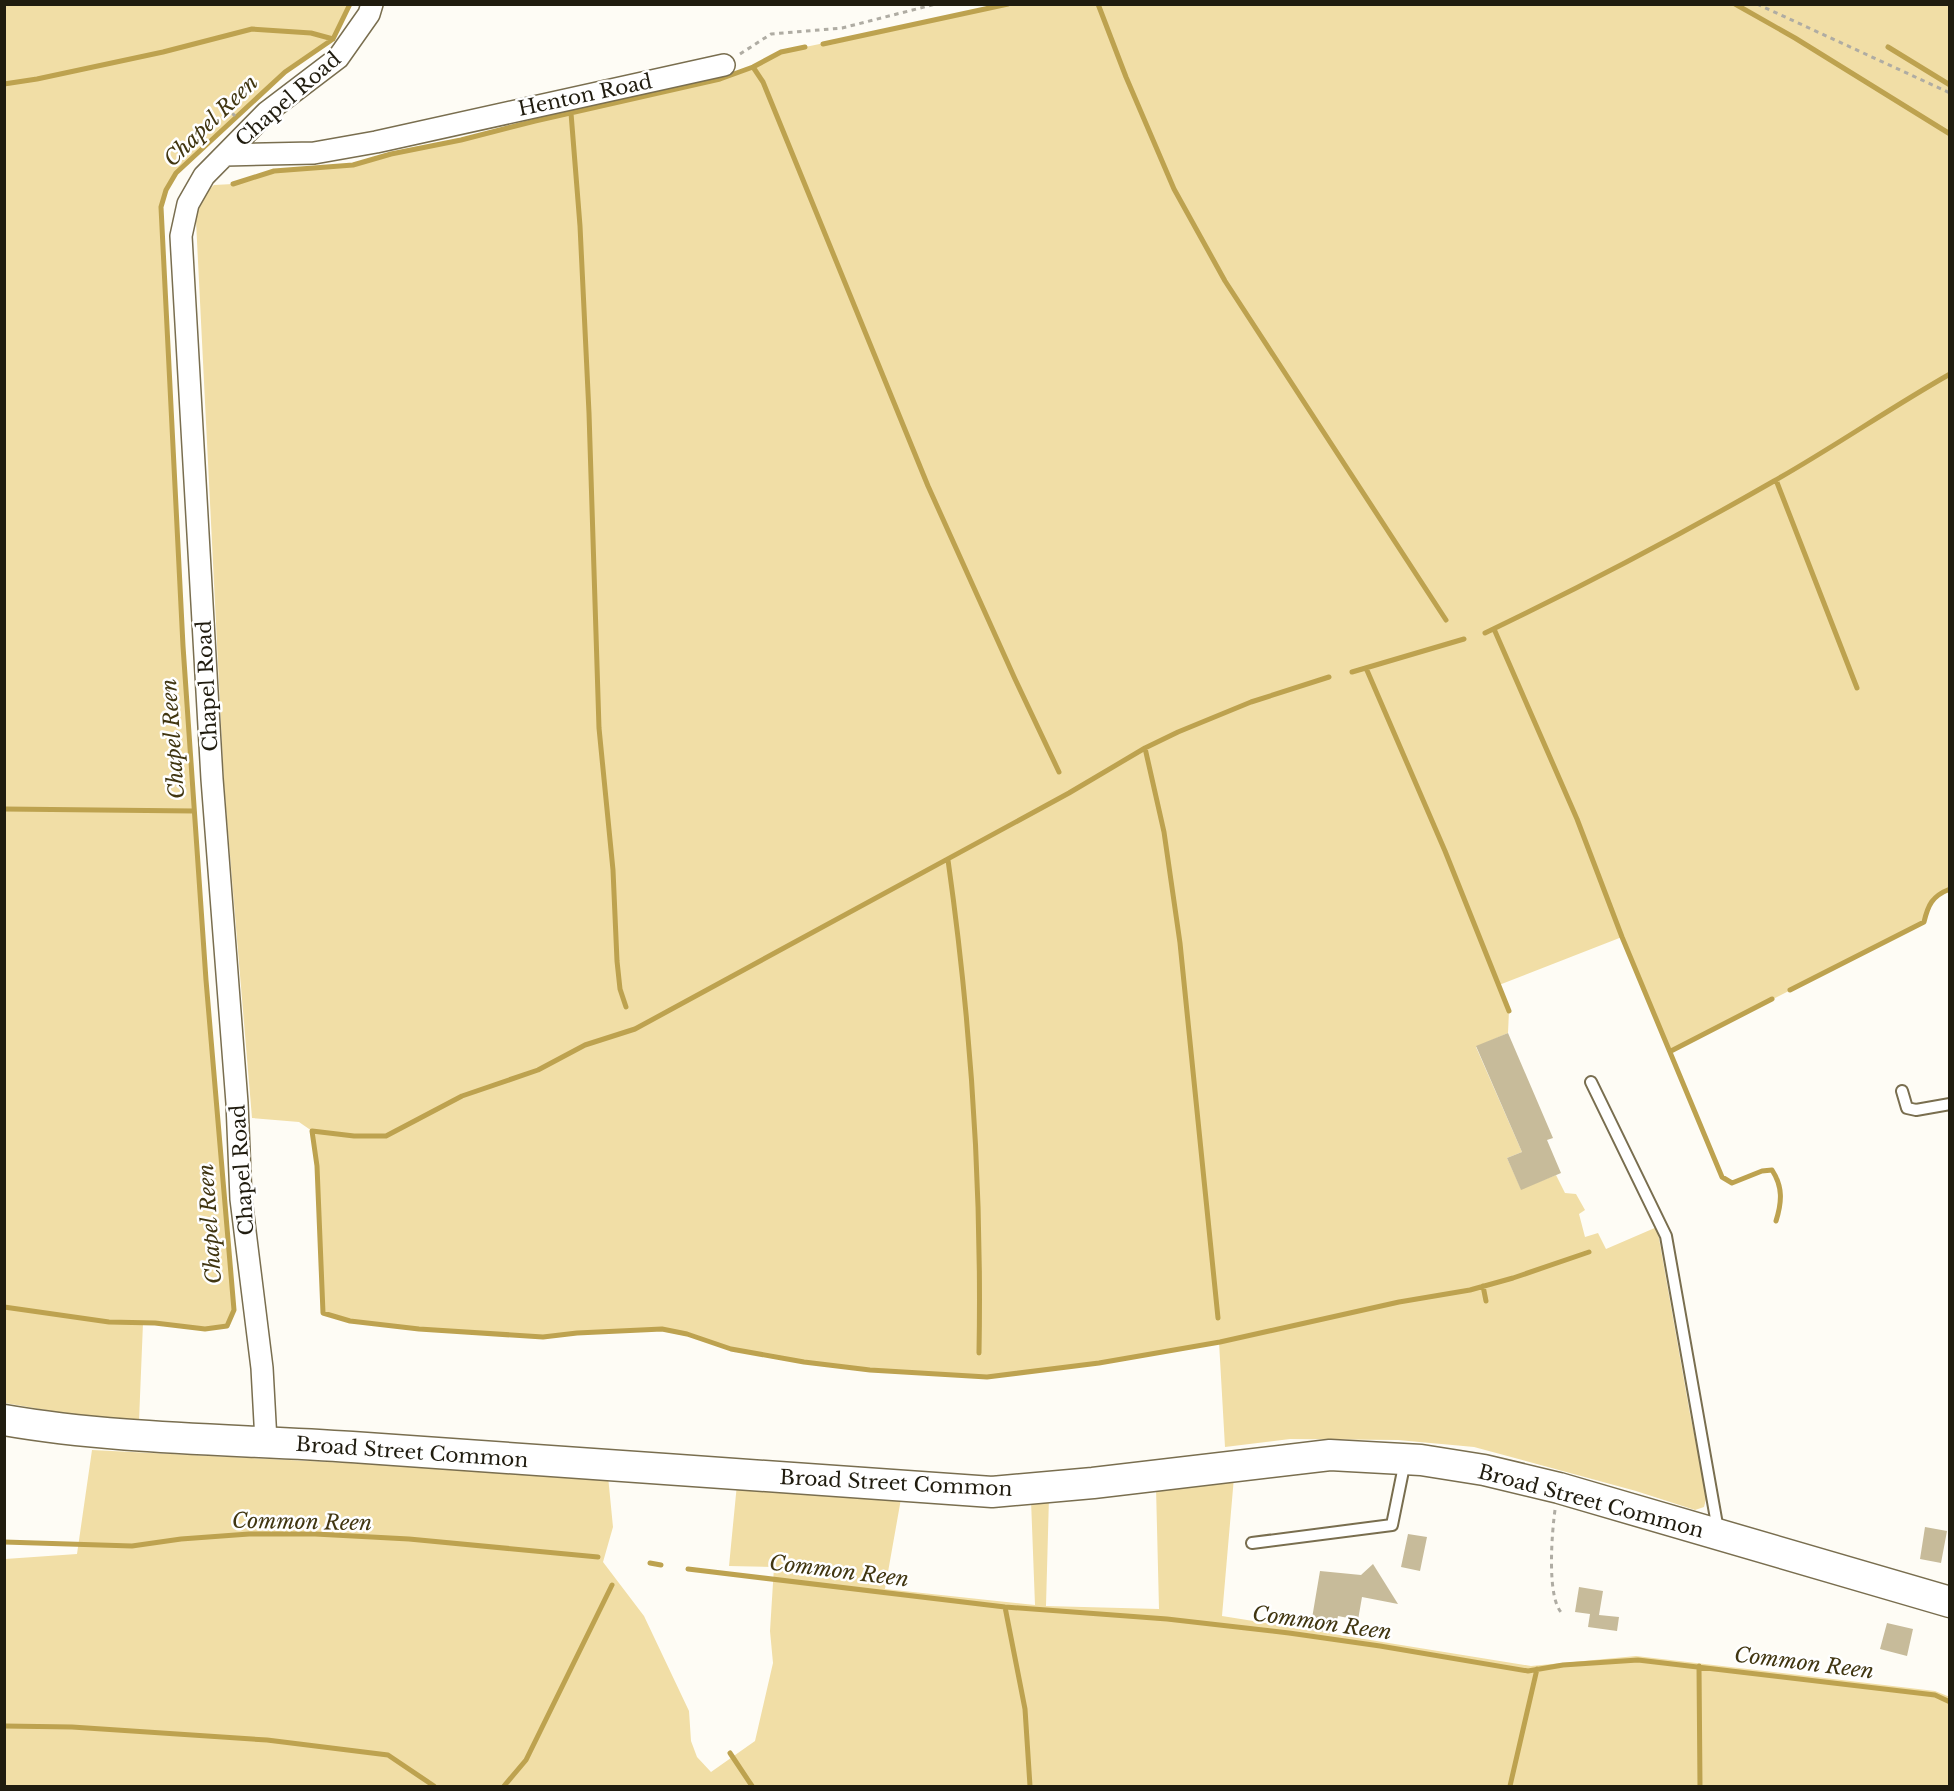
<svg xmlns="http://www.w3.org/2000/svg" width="1954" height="1791" font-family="'Libre Baskerville',serif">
<rect width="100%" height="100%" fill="#fefcf5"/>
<path fill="#f1dea6" d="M 4,5 L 350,5 L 333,39 L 285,72 L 176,173 L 166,190 L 161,207 L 183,646 L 206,980 L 234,1310 L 227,1326 L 205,1329 L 143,1323 L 139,1421 L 57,1412 L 5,1403 Z
M 1008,5 L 1949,5 L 1949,889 C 1932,896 1928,905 1924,922 L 1671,1051 L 1622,937 L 1499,985 L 1509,1011 L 1508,1033 L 1476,1047 L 1522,1152 L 1507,1158 L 1521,1189 L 1556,1175 L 1565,1193 L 1576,1194 L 1585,1210 L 1579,1214 L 1585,1237 L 1598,1233 L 1606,1249 L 1657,1227 L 1690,1414 L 1707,1495 L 1704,1507 L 1695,1510 L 1636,1491 L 1474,1447 L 1398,1440 L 1290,1439 L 1225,1447 L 1219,1342 L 1047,1370 L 987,1377 L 961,1376 L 804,1362 L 731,1349 L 687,1334 L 662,1329 L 577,1333 L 543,1337 L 419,1329 L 350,1321 L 323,1313 L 317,1166 L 312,1131 L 299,1122 L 252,1118 L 224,784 L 196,221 L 199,199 L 214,185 L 233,184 L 274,171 L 353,165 L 391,154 L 461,140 L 535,121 L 720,79 L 753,67 L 781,52 Z
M 92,1450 L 608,1476 L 613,1527 L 603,1562 L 644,1616 L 689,1711 L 691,1741 L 697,1757 L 711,1772 L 755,1741 L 773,1663 L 770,1631 L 774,1567 L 729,1566 L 737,1484 L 902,1493 L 885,1589 L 1035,1605 L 1031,1500 L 1049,1497 L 1046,1606 L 1159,1609 L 1156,1487 L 1234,1477 L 1222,1616 L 1531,1666 L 1636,1656 L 1935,1691 L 1950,1697 L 1949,1786 L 5,1786 L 5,1559 L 77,1554 Z"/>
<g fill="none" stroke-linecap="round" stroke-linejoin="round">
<path stroke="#bda24f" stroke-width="5" d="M 1098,4 L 1126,77 L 1174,189 L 1225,281 L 1446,620
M 1735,4 L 1795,38 L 1950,134
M 823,44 L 1008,4
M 1888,47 L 1950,85
M 753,67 L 763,82 L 928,486 L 1015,679 L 1059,772
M 4,84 L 37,79 L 163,52 L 252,29 L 311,33 L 333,39
M 571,113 L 580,226 L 589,413 L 599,728 L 613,870 L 617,961 L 620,989 L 626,1007
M 233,184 L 274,171 L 353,165 L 391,154 L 461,140 L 535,121 L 720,79 L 753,67 L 781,52 L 805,47
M 1776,480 L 1857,688
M 1494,629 L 1577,819 L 1622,937 L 1722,1177 L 1732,1183 L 1762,1171 L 1772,1170 C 1783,1187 1782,1202 1776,1221
M 1485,633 C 1583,586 1680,535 1774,481 C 1834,447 1890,408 1950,374
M 1366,668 L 1445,851 L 1509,1011
M 1352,672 L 1464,639
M 1329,677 L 1251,702 L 1178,732 L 1145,748 L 1069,793 L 635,1029 L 585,1045 L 538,1070 L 462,1096 L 386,1136 L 354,1136 L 312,1131 L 317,1166 L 323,1313 L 350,1321 L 419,1329 L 543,1337 L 577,1333 L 662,1329 L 687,1334 L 731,1349 L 804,1362 L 870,1370 L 987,1377 L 1099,1363 L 1220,1342 L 1399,1302 L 1470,1290 L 1513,1278 L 1589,1252
M 1145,748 L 1164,832 L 1180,943 L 1218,1318
M 4,809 L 194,811
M 948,860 C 971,1023 982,1188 979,1353
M 1790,990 L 1924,922 C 1928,905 1932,896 1950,889
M 1671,1051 L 1772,999
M 1483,1286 L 1486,1301
M 4,1307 L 109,1322 L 155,1323 L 205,1329 L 227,1326 L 234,1310 L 206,980 L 183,646 L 161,207 L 166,190 L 176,173 L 285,72 L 333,39 L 350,4
M 4,1542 L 132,1546 L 181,1539 L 249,1534 L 315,1534 L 409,1539 L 598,1557
M 650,1563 L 661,1565
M 688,1569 L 1005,1607 L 1167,1619 L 1289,1633 L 1380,1646 L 1528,1671 L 1563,1665 L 1638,1660 L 1935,1695 L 1950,1702
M 1005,1607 L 1025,1709 L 1030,1786
M 1699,1666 L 1700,1786
M 4,1726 L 72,1727 L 267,1740 L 388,1755 L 434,1786
M 730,1753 L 752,1786
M 504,1786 L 526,1760 L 612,1585
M 1510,1786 L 1537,1669"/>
</g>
<path fill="#c7bb9a" d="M 1508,1033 L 1553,1138 L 1547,1140 L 1561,1173 L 1521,1190 L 1507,1158 L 1522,1152 L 1476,1046 Z
M 1925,1527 L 1947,1531 L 1941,1563 L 1920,1559 Z
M 1408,1534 L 1427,1537 L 1420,1571 L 1401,1567 Z
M 1373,1564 L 1398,1604 L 1362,1597 L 1358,1620 L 1338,1616 L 1334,1633 L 1310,1630 L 1320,1571 L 1361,1575 Z
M 1579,1587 L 1603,1591 L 1599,1615 L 1619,1617 L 1617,1631 L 1588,1627 L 1590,1614 L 1575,1612 Z
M 1887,1623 L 1913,1629 L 1907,1656 L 1880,1649 Z"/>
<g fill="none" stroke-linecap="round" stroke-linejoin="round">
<g stroke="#796e4f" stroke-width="14">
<path id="lane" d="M 1591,1082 L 1666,1236 L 1718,1530
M 1902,1091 L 1907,1108 L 1916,1110 L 1950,1104
M 1252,1543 L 1392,1525 L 1405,1461"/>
</g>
<g stroke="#796e4f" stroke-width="24">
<path id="street" d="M 225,155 L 314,153 L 376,142 L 724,65
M 266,1441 L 262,1368 L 241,1199 L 237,1103 L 212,779 L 181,236 L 188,204 L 204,176 L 267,112 L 338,58 L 369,14 L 372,4"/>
</g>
<g stroke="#796e4f" stroke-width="33">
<path id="secondary" d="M 4,1420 C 119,1440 236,1439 352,1447 C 565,1462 779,1477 992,1492 L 1093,1483 L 1330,1455 L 1421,1460 L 1484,1470 L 1559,1488 L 1950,1602"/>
</g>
<path stroke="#afaca3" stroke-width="3" stroke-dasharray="4.5 4.5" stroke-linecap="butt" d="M 1757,4 L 1950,93
M 740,54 L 771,34 L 842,28 L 936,4
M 226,107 L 235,116
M 1555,1510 C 1552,1531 1546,1601 1563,1614"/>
<use href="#lane" stroke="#fff" stroke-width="10"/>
<use href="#street" stroke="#fff" stroke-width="21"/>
<use href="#secondary" stroke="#fff" stroke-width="30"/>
</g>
<g text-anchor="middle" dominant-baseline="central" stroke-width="5" stroke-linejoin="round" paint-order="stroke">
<g font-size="20" fill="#201c0f" stroke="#fff">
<text transform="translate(585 95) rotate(-12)">Henton Road</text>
<text transform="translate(288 99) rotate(-41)">Chapel Road</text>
<text transform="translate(207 686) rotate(-93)">Chapel Road</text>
<text transform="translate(242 1170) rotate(-94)">Chapel Road</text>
<text transform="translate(412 1452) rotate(4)">Broad Street Common</text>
<text transform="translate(896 1483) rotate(3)">Broad Street Common</text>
<text transform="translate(1591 1501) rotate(15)">Broad Street Common</text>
</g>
<g font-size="21" font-style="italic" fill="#413611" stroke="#fff">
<text transform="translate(211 121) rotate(-44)">Chapel Reen</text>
<text transform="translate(173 739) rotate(-94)">Chapel Reen</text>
<text transform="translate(210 1224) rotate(-94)">Chapel Reen</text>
<text transform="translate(302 1522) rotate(1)">Common Reen</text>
<text transform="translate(839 1571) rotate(7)">Common Reen</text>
<text transform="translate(1322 1623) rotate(8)">Common Reen</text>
<text transform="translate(1804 1663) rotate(7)">Common Reen</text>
</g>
</g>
<rect width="1954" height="1791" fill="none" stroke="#201c0f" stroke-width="12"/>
</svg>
